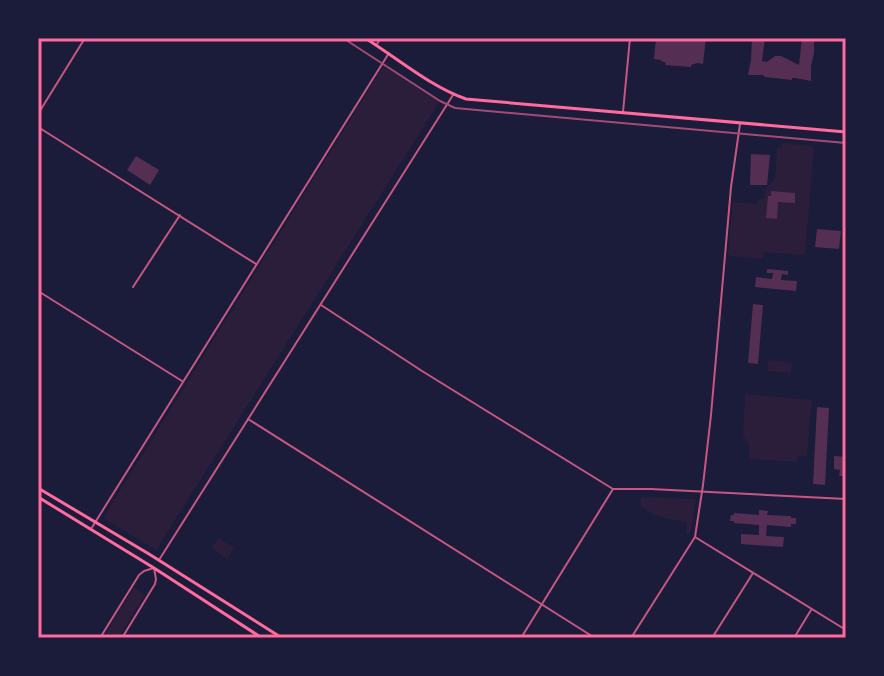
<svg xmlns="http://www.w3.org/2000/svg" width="884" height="676" font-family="'Source Sans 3',sans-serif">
<rect width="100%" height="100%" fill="#1b1b3a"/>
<path fill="#2a1e3b" d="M 384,65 L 440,101 L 156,550 L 103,518 Z
M 782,143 L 812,146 L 814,148 L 805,254 L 801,255 L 764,252 L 763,259 L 731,256 L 728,254 L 733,202 L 756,204 L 760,199 L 764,199 L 765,189 L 775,178 L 777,148 L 781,148 Z
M 768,360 L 792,363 L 791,373 L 767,371 Z
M 745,394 L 812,400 L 807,456 L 797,456 L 797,462 L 749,459 L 749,444 L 743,436 Z
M 641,497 L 696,499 L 691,531 L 687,535 L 686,533 L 687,523 L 654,515 L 640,505 Z
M 218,538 L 234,548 L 227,559 L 211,548 Z
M 134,587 L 145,595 L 118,638 L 103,638 Z"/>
<path fill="#542f53" d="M 656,38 L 706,38 L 703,64 L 697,63 L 691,65 L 691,67 L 665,65 L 666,63 L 660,60 L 654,59 Z
M 752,38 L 765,38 L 762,61 L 767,62 L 775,56 L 781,56 L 799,65 L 802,38 L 814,38 L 814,53 L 811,66 L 811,81 L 795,78 L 792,78 L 792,80 L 765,77 L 763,75 L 748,75 L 751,60 Z
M 751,154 L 770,155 L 767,185 L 750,185 Z
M 136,156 L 159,170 L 150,185 L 127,170 Z
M 771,191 L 795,193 L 795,203 L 778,202 L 777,219 L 766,218 L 768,196 L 771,196 Z
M 817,229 L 841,231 L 839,249 L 815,247 Z
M 767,269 L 788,271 L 788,275 L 782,274 L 781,280 L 797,281 L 796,291 L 755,287 L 756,277 L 772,279 L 773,273 L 767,273 Z
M 753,304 L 763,305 L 758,364 L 748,363 Z
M 817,407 L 829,408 L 825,485 L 813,484 Z
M 834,456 L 846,457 L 846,476 L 839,476 L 840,470 L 834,469 Z
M 759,510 L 768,511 L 767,515 L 791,516 L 791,518 L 796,518 L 796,524 L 791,524 L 791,527 L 767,525 L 766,536 L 784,537 L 783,547 L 741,544 L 741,534 L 759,535 L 759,525 L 734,523 L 734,521 L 730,521 L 731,515 L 734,515 L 734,513 L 759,515 Z"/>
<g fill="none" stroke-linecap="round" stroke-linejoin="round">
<path stroke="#c65784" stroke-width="2" d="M 377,44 L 381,38
M 623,112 L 630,38
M 38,114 L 85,38
M 133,287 L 180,215
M 38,291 L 182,381
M 248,419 L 595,638
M 91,529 L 389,53
M 695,537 L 846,630
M 100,638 L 139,575 L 144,571 L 154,568 L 156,579 L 155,584 L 122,638
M 631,638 L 695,537 L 703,485 L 711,415 L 731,187 L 740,124
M 712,638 L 753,573
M 794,638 L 811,610"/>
<path stroke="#c65784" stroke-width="2" d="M 38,127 L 256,264
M 321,305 L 422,371 L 613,489 L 651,489 L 846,499
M 159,560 L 453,95
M 521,638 L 613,489"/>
<path stroke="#ff6b9d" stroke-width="3" d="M 365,38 C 397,58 431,87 466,99 L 846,132
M 38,488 L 149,554 L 282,638
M 38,497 L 154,568 L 262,638"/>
<path stroke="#a44b75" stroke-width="2" d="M 343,38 L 440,101 L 455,108 L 846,143"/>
</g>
<rect width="884" height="676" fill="none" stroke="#1b1b3a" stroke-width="80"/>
<rect x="40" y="40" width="804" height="596" fill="none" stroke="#ff6b9d" stroke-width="3"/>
</svg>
